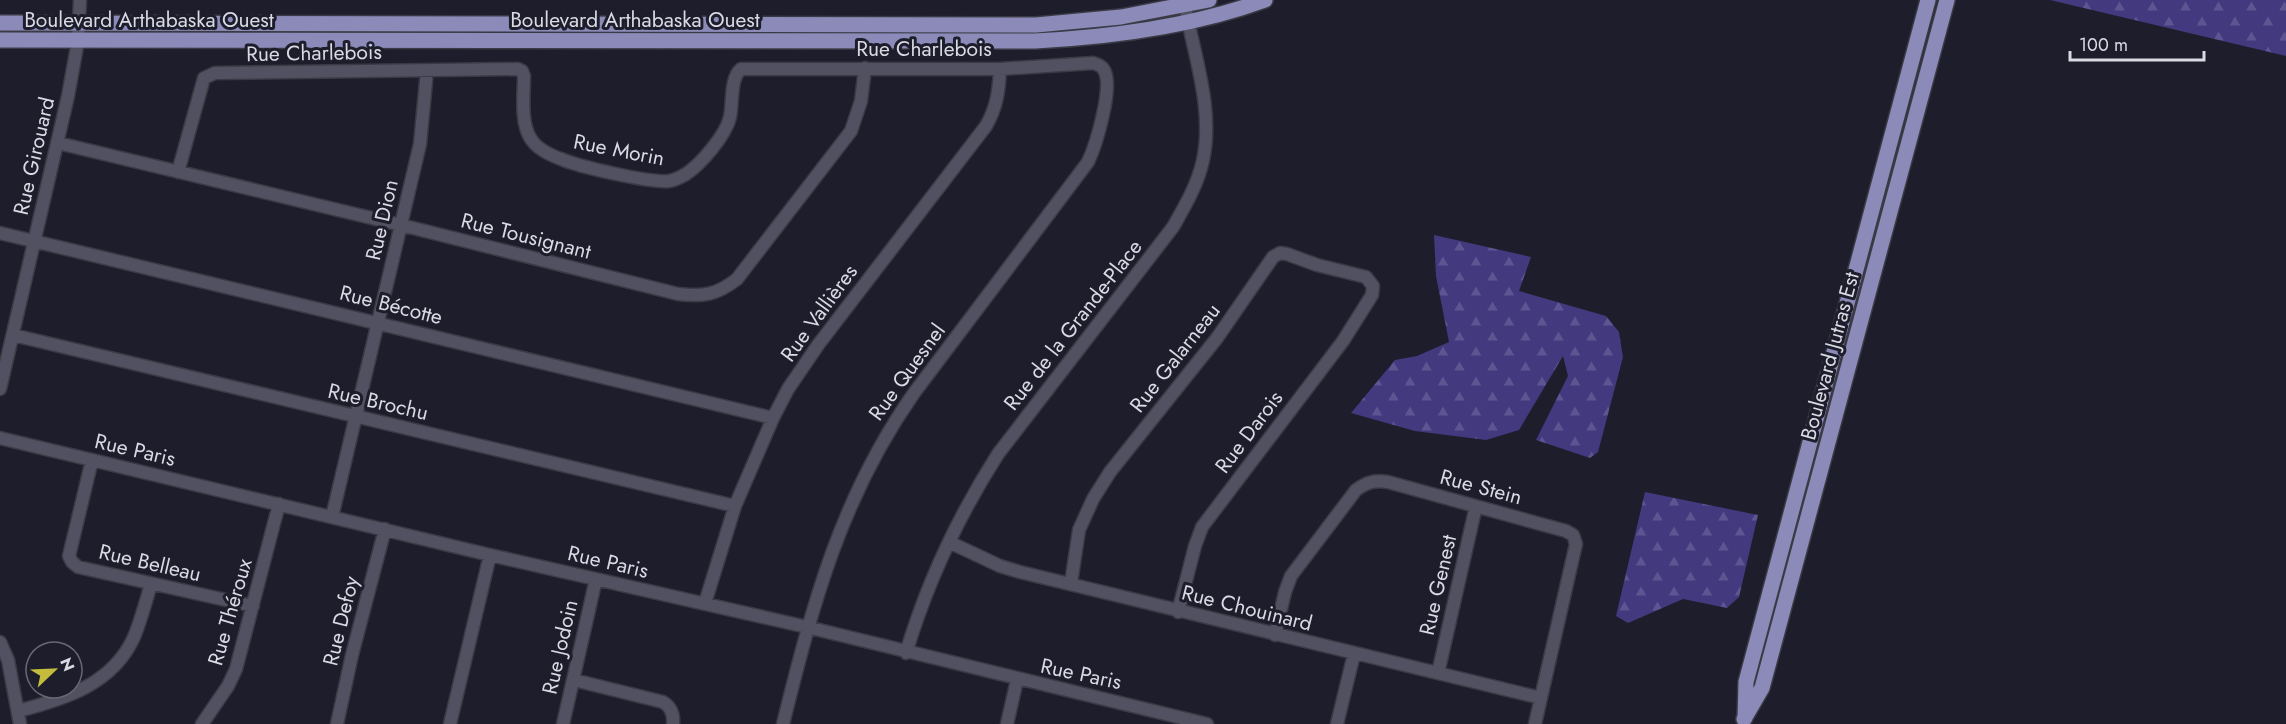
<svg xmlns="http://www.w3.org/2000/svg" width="2286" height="724" font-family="Jost,sans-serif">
<defs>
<pattern id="forest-firs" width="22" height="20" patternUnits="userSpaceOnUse" patternTransform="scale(1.5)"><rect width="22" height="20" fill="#42397f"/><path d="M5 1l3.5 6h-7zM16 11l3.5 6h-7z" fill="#5d5591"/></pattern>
</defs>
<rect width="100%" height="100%" fill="#1d1d2b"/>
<path fill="url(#forest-firs)" d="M 2050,0 L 2286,0 L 2286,56 Z
M 1434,235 L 1531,257 L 1519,291 L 1606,316 L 1619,332 L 1623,357 L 1598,452 L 1590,458 L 1536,440 L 1568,376 L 1563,356 L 1519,430 L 1486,440 L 1415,431 L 1351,413 L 1395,360 L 1417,356 L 1449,342 L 1436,276 Z
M 1645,492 L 1758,515 L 1739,597 L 1727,608 L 1683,599 L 1628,623 L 1616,616 Z"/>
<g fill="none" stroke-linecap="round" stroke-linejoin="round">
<g stroke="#3a3a45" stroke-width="15">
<path id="minor" d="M 58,143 L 401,225 L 678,294 C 702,297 717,295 737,279 L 851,131 L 861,101 L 865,68
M 178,172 L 204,78 L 215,73 L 518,69 L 522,71 L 524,76 C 524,94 520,123 531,139 C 537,149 550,155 561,159 C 580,167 650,183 669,181 C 675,180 681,177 686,174 C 701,164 726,135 730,117 C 733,103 730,78 741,69 L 1000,69 L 1093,63 C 1097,64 1102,66 1104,70 C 1114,86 1096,145 1088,162 L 914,393 C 841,497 813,603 783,724
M 0,233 L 773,418
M 13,335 L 735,506
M 0,389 L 68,96 L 78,41 L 80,0
M 0,438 L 490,555 L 807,627 L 1207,724
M 92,460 L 69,556 L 72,562 L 78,567 L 253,606
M 332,517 L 420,144 L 427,71
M 949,542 L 1000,566 L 1020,572 L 1541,698
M 1071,583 L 1079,530 L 1093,499 L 1110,472 L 1217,338 L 1273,257 L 1280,253 L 1287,254 L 1317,265 L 1366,277 L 1373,286 L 1372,295 L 1343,341 L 1202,527 L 1195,546 L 1178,612
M 705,603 L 735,506 L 773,418 L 788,389 L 818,345 L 986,126 C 997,107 999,90 1000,69
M 1275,635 L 1285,592 L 1291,576 L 1356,490 C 1367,482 1374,480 1388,482 L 1566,531 L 1573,535 L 1576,544 L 1535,724
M 0,642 L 8,660 L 20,724
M 906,653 C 927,583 959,515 998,454 L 1173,227 C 1185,206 1198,184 1203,160 C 1214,110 1194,55 1185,6
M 1438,673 L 1476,506
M 574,680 L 663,702 C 671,707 674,714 673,724
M 18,711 C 65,699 113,684 134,637 C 141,620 146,601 151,584
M 202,724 L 228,686 L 236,669 L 279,504
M 337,724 L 352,655 L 385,529
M 450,724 L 490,555
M 563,724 L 596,579
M 1007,724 L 1017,680
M 1337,724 L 1354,654"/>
</g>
<g stroke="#3a3a45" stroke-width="18">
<path id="major" d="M 0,23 L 1036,25 L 1121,17 L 1209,0
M 0,40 L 1035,41 C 1112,37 1192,27 1265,0
M 1745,718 L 1746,682 L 1928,0
M 1744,719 L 1762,688 L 1947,0"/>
</g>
<use href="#minor" stroke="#515161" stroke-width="12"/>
<use href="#major" stroke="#8b8ab9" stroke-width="15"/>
</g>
<g text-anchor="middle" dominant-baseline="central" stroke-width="6" stroke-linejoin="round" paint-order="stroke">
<g font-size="21" fill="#dadae5" stroke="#1d1d2b">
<text x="149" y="20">Boulevard Arthabaska Ouest</text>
<text x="635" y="20">Boulevard Arthabaska Ouest</text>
<text x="924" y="49">Rue Charlebois</text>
<text transform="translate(314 53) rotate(-1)">Rue Charlebois</text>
<text transform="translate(619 150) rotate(11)">Rue Morin</text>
<text transform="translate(34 156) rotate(-77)">Rue Girouard</text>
<text transform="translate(382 220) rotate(-77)">Rue Dion</text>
<text transform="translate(526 236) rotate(14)">Rue Tousignant</text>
<text transform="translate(391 305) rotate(14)">Rue Bécotte</text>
<text transform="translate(819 313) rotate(-54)">Rue Vallières</text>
<text transform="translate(1073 325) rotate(-52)">Rue de la Grande-Place</text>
<text transform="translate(1830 356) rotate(-75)">Boulevard Jutras Est</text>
<text transform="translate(1175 358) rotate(-52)">Rue Galarneau</text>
<text transform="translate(907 372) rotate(-54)">Rue Quesnel</text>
<text transform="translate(378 402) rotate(13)">Rue Brochu</text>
<text transform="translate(1249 432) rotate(-53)">Rue Darois</text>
<text transform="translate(135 450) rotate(13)">Rue Paris</text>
<text transform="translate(1481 487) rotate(15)">Rue Stein</text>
<text transform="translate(608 562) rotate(13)">Rue Paris</text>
<text transform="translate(150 563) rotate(13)">Rue Belleau</text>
<text transform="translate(1438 585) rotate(-77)">Rue Genest</text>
<text transform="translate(1247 608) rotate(14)">Rue Chouinard</text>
<text transform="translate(230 612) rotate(-74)">Rue Théroux</text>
<text transform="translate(341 621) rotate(-76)">Rue Defoy</text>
<text transform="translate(560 647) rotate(-77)">Rue Jodoin</text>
<text transform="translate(1081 674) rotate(12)">Rue Paris</text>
</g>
</g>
<g transform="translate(54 670) rotate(67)"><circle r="28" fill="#1d1d2b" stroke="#696975" stroke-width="1.5"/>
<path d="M0-4.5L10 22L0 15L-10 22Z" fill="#c5bc3d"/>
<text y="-9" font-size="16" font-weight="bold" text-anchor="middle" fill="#dadae5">N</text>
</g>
<path d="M2070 51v9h134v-9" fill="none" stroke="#dadae5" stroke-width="3"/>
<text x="2079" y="51" font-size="18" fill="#dadae5" stroke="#1d1d2b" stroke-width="4.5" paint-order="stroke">100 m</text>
</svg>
